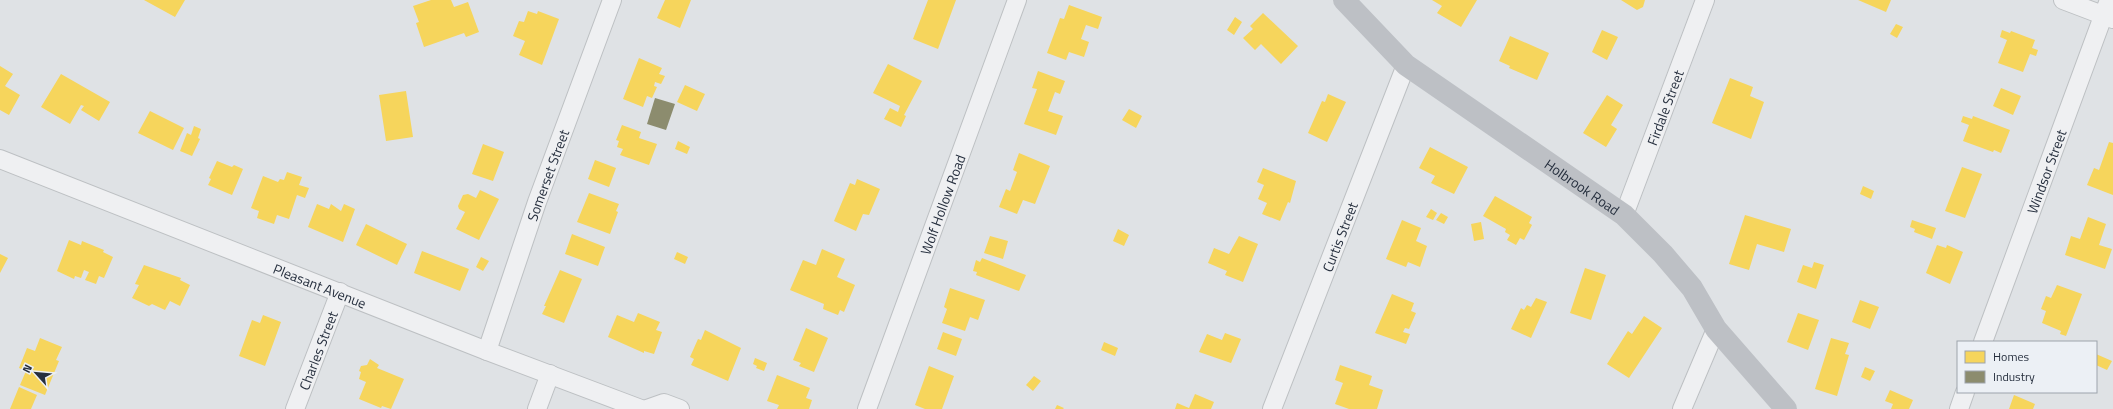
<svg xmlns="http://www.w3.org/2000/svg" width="2113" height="409" font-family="'Titillium Web',sans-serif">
<rect width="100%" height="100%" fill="#dfe2e5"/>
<path fill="#f6d55c" d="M 144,0 L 185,0 L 175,17 Z
M 431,0 L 451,0 L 454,7 L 468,2 L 479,32 L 466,37 L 464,33 L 424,47 L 416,23 L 419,22 L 413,6 Z
M 665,0 L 691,0 L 680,28 L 657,18 Z
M 928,0 L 956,0 L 938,49 L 913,39 Z
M 1432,0 L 1477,0 L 1461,27 L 1437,13 L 1442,6 Z
M 1621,0 L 1645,0 L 1643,7 L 1637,10 Z
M 1858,0 L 1891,0 L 1886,12 Z
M 1069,5 L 1102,17 L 1098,29 L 1086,25 L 1081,39 L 1089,42 L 1084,57 L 1069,52 L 1066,60 L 1047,53 L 1060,18 L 1064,19 Z
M 528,11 L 537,14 L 538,11 L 559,19 L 542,65 L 519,55 L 525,41 L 513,36 L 519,21 L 524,22 Z
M 1263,13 L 1298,46 L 1281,64 L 1261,44 L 1255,50 L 1243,38 L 1253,29 L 1250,26 Z
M 1235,17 L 1242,22 L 1234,35 L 1227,30 Z
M 1896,24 L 1903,27 L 1897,38 L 1890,34 Z
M 1602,30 L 1618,37 L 1607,60 L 1592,52 Z
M 2002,30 L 2010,33 L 2011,31 L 2035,40 L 2032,48 L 2038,50 L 2036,56 L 2030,54 L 2023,72 L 1998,63 L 2007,40 L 2000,37 Z
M 1510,36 L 1549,53 L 1537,80 L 1509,68 L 1510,66 L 1499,61 Z
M 639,58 L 662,68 L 659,74 L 665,76 L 661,84 L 655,82 L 654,86 L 657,87 L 652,98 L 647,96 L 643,107 L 623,99 Z
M 888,64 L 922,81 L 904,115 L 906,116 L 901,127 L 884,119 L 890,108 L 898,112 L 900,106 L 873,93 Z
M 0,66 L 13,74 L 5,86 L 20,95 L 9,115 L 0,110 Z
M 1038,71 L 1065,81 L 1060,94 L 1055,92 L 1048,111 L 1063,116 L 1056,135 L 1024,124 L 1037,89 L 1032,88 Z
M 61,74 L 110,102 L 99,121 L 81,110 L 84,106 L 81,105 L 70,124 L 41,107 Z
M 1730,78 L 1753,87 L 1750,96 L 1764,102 L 1751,139 L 1712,123 Z
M 685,85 L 705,94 L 697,111 L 677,102 Z
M 2001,88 L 2021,96 L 2013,115 L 1993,106 Z
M 406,91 L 413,137 L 386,141 L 379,95 Z
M 1328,94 L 1346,102 L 1327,142 L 1308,133 L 1322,101 L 1325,102 Z
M 1607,95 L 1623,105 L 1611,125 L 1617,129 L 1606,147 L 1583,133 Z
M 1129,109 L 1142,116 L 1136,128 L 1122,120 Z
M 150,111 L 184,128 L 173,150 L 138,133 Z
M 1963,116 L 1972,119 L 1973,116 L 2010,130 L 2001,153 L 1994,150 L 1993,152 L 1963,141 L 1969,125 L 1961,122 Z
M 622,125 L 641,132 L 639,138 L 657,144 L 649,165 L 620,155 L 623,149 L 617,147 L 619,141 L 616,140 Z
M 194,126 L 201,129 L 198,138 L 200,139 L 192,156 L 180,151 L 187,133 L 191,135 Z
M 678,141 L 690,147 L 687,154 L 675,149 Z
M 2109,142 L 2113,143 L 2113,195 L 2087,185 L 2094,168 L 2099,170 Z
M 483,144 L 504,152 L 493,181 L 472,174 Z
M 1430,147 L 1468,167 L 1454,194 L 1431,183 L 1435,176 L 1419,168 Z
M 1019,153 L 1050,166 L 1035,204 L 1023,200 L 1017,214 L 999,207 L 1006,189 L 1010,191 L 1017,172 L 1013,170 Z
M 595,160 L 616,168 L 609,187 L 588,179 Z
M 217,161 L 232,167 L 234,165 L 243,169 L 232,195 L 208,185 L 211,179 L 209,178 Z
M 1962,167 L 1982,174 L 1965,218 L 1945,211 Z
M 1263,168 L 1296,181 L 1290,203 L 1288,202 L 1280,221 L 1262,214 L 1267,203 L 1258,199 L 1264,185 L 1257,182 Z
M 287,172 L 302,177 L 299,185 L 309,188 L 305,198 L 297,195 L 289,219 L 277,215 L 274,224 L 257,218 L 259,211 L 251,208 L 263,176 L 278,182 L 280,179 L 284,180 Z
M 857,179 L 880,189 L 869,215 L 863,214 L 856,231 L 834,221 L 850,183 L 855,185 Z
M 1863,186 L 1874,191 L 1871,199 L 1860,194 Z
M 480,190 L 499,199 L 479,240 L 456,229 L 465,212 L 459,209 L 458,206 L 463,195 L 468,194 L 476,198 Z
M 589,193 L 619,204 L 616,211 L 618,212 L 610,234 L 577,222 Z
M 1495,196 L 1532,217 L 1529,223 L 1532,225 L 1524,240 L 1520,238 L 1516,245 L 1507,240 L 1510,235 L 1505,232 L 1506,229 L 1483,216 Z
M 317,204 L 329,209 L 331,204 L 341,211 L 344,204 L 355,209 L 343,242 L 308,227 Z
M 1431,209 L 1437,213 L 1433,220 L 1426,217 Z
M 1441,213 L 1448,217 L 1444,224 L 1436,220 Z
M 1745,215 L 1791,229 L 1784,252 L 1757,244 L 1749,270 L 1729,264 Z
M 2088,217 L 2106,224 L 2099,245 L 2112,249 L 2105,269 L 2065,255 L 2071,236 L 2080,239 Z
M 1402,220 L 1421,228 L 1416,241 L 1427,246 L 1420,267 L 1408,262 L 1406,267 L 1386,259 Z
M 1912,220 L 1936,228 L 1932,239 L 1914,232 L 1915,229 L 1910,227 Z
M 1481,222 L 1484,239 L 1474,241 L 1471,224 Z
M 366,224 L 407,244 L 397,265 L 356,245 Z
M 1118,229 L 1129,235 L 1124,246 L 1113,241 Z
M 572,234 L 605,247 L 598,266 L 565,254 Z
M 990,236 L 1008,241 L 1003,259 L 984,253 Z
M 1239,236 L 1258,244 L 1243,282 L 1225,275 L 1227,271 L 1208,263 L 1214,248 L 1229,254 Z
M 69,240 L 81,245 L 82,241 L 104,250 L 103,252 L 113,257 L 104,278 L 99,276 L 96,284 L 85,280 L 89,272 L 84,270 L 81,278 L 75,276 L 74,279 L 57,271 Z
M 1937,245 L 1946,248 L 1947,245 L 1963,252 L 1950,284 L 1926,273 Z
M 822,249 L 845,259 L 837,277 L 855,285 L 844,312 L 840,310 L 838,315 L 823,309 L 824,304 L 790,290 L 803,260 L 816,265 Z
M 422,251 L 469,269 L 460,291 L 414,273 Z
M 677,252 L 688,257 L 685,264 L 674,259 Z
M 0,254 L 8,258 L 0,273 Z
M 481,257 L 489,261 L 483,271 L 476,267 Z
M 982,258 L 1026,275 L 1019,291 L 976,275 L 977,272 L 973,271 L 976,260 L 980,262 Z
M 1814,262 L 1824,265 L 1816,289 L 1797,282 L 1803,265 L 1812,268 Z
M 144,265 L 181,278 L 180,280 L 190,285 L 180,306 L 170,301 L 165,310 L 152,304 L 149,306 L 132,298 L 139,285 L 135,284 Z
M 1585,268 L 1606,275 L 1591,320 L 1570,313 Z
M 560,270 L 582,279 L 564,323 L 542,314 L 546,306 L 544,306 Z
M 2057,285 L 2082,294 L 2066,336 L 2060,334 L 2061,331 L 2042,323 L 2046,311 L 2041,309 L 2046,296 L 2051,298 Z
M 950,288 L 985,300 L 978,320 L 970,317 L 965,331 L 942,323 L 947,309 L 944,307 Z
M 1392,294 L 1414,303 L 1411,311 L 1416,313 L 1409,329 L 1405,328 L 1403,332 L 1410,334 L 1406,344 L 1375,333 Z
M 1536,298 L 1547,302 L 1531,338 L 1511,329 L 1521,308 L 1524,310 L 1527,305 L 1531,307 Z
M 1860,300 L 1879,307 L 1870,329 L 1852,322 Z
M 638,313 L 660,322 L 656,330 L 662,332 L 654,354 L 644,351 L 644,353 L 608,337 L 617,315 L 634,322 Z
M 1798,313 L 1819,320 L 1808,350 L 1787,342 Z
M 263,315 L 281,322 L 265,366 L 239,356 L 252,320 L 260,323 Z
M 1644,316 L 1662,328 L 1629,378 L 1607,364 L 1628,331 L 1632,334 Z
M 806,328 L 828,338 L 814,372 L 799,366 L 801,363 L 793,360 Z
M 705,330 L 741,348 L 728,381 L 691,365 L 694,359 L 690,357 L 698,339 L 701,340 Z
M 943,332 L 962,339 L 956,356 L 937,349 Z
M 1225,333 L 1241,339 L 1231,363 L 1199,352 L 1207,334 L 1222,340 Z
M 40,338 L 62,347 L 56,360 L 59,361 L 45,395 L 20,385 L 26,371 L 19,368 L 27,348 L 35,351 Z
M 1831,338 L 1849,343 L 1845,354 L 1849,355 L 1837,396 L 1815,389 Z
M 1104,342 L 1118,348 L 1115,356 L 1101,350 Z
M 2096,354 L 2112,361 L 2107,370 L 2096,365 Z
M 755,358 L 767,363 L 764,371 L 756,368 L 757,366 L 753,364 Z
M 370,359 L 379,365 L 377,368 L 404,379 L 391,409 L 382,406 L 381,408 L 359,399 L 366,382 L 359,379 L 361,372 L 359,371 L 361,366 L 367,365 Z
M 1340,365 L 1372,376 L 1369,385 L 1383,390 L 1377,409 L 1349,409 L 1335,404 L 1343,383 L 1335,380 Z
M 929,366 L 954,376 L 942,409 L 925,409 L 915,405 Z
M 1865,367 L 1875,371 L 1870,381 L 1861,377 Z
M 777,375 L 810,388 L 806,398 L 812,400 L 809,409 L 777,409 L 779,405 L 767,401 Z
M 1034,376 L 1041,381 L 1033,391 L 1026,385 Z
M 19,387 L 37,395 L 31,409 L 10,409 Z
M 1890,390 L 1913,400 L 1909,409 L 1891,409 L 1893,404 L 1885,401 Z
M 1195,394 L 1214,402 L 1211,409 L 1175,409 L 1177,403 L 1189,408 Z
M 2014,395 L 2035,404 L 2033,409 L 2009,409 Z
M 1057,405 L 1064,408 L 1063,409 L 1055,409 Z"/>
<path fill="#8c8c6e" d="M 655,98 L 675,104 L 666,130 L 647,124 Z"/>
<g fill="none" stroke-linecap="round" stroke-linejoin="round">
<g stroke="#bdc0c3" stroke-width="20">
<g id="street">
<path d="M 2063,0 L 2113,19"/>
<path id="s1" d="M 0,159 L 487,351 L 641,409"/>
<path id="s2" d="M 1624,215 L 1705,0"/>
<path id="s3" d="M 1983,342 L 2109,0"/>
<path id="s4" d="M 487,351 L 537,202 L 612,0"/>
<path id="s5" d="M 295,409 L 340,292"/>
<path d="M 537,409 L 550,374"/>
<path d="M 647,409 L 664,403 L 680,409"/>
<path id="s6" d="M 867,409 L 1017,0"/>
<path id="s7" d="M 1272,409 L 1406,65"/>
<path d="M 1682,409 L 1716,329"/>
<path d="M 1959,409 L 1965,392"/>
</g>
</g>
<use href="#street" stroke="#eff0f2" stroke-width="18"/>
<path stroke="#bdc0c5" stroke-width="22" id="s8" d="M 1344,0 L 1406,65 L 1624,215 L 1663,254 L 1692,288 L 1716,329 L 1786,409"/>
</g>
<g text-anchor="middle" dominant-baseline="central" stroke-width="4" stroke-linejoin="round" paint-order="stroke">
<g font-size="14" fill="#262f3e" stroke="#ecf0f5">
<text stroke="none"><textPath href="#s2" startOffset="115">Firdale Street</textPath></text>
<text stroke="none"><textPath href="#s3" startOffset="182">Windsor Street</textPath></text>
<text stroke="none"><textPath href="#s4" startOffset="186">Somerset Street</textPath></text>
<text stroke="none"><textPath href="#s8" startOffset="304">Holbrook Road</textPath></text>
<text stroke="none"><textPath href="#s6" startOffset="218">Wolf Hollow Road</textPath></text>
<text stroke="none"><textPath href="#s7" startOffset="185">Curtis Street</textPath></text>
<text stroke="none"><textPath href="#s1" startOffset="344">Pleasant Avenue</textPath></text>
<text stroke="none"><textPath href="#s5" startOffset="63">Charles Street</textPath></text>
</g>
</g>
<rect x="1957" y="341" width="140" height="52" fill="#ecf0f5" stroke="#9da3ac"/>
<rect x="1965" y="351" width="20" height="12" fill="#f6d55c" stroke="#9da3ac"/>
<text x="1993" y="361" font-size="12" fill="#262f3e">Homes</text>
<rect x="1965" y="371" width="20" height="12" fill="#8c8c6e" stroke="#9da3ac"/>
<text x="1993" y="381" font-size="12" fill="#262f3e">Industry</text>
<g transform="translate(36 373) rotate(297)" stroke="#ecf0f5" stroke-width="3" paint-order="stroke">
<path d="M0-3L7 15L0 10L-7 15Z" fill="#262f3e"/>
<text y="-6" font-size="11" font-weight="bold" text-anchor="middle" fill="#262f3e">N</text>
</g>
</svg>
